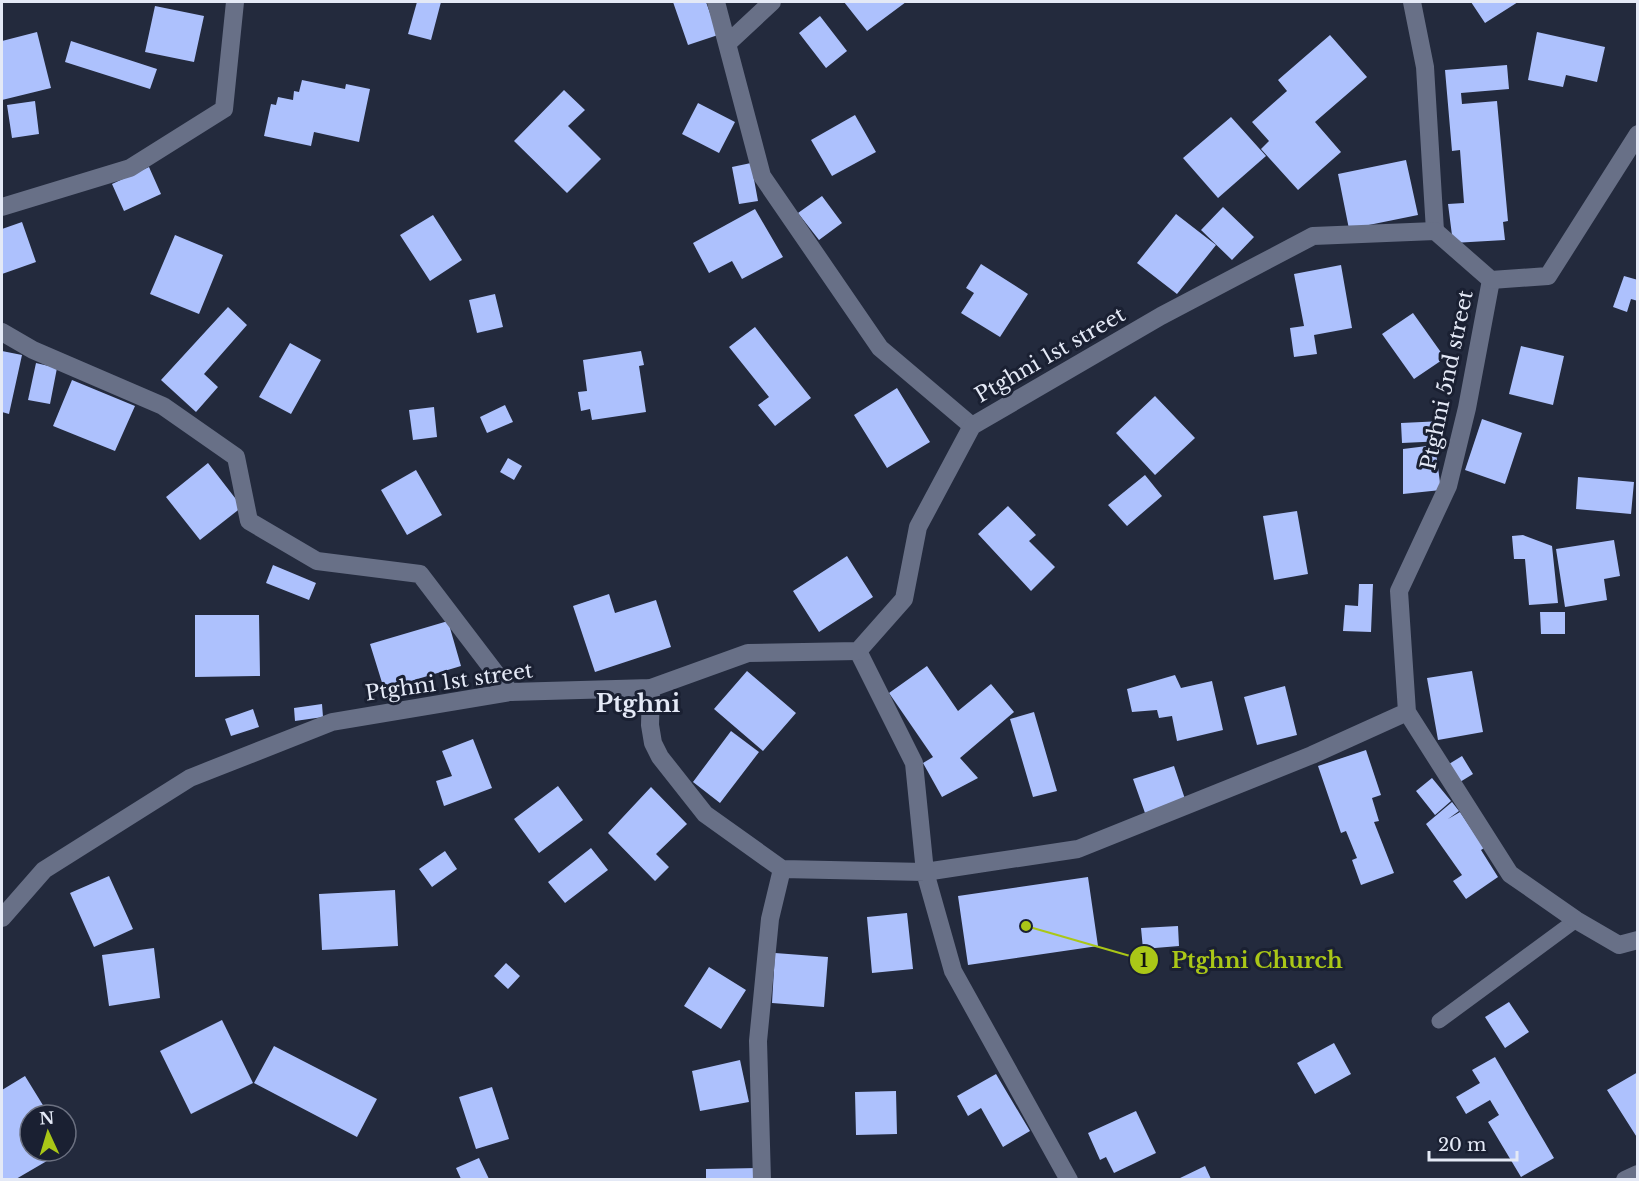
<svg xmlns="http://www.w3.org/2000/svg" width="1639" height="1181" font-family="'Libre Baskerville',serif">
<rect width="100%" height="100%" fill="#232a3d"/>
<path fill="#adc1fd" d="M 417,2 L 441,2 L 431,40 L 408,34 Z
M 673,2 L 706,2 L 718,35 L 688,45 Z
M 844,2 L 906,2 L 867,31 Z
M 1471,2 L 1518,2 L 1485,23 Z
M 155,6 L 204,16 L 194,62 L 145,52 Z
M 820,16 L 847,51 L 826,68 L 799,33 Z
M 37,32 L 51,88 L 2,100 L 2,41 Z
M 1537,32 L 1605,47 L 1597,82 L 1566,75 L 1563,87 L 1528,80 Z
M 1330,35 L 1367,77 L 1315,122 L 1341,152 L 1298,190 L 1261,149 L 1269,141 L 1252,122 L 1287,91 L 1278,80 Z
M 71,41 L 157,69 L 150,89 L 65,62 Z
M 1507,65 L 1509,89 L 1461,93 L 1462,104 L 1497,101 L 1508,221 L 1503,222 L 1505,240 L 1453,243 L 1448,204 L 1464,203 L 1460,150 L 1452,151 L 1445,70 Z
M 302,80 L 345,89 L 346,84 L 370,89 L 359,142 L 314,132 L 311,146 L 264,136 L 271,104 L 276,105 L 278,97 L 293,100 L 294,91 L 299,92 Z
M 564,90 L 585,110 L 568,126 L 601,159 L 567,193 L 514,141 Z
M 35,101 L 39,134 L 12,138 L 7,105 Z
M 698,103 L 735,122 L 719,153 L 682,134 Z
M 855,115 L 876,152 L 832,176 L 811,140 Z
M 1231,117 L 1266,156 L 1218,198 L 1183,158 Z
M 1406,160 L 1418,215 L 1349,229 L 1338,174 Z
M 751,163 L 758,201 L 739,204 L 732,167 Z
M 149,167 L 161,194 L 124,211 L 112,184 Z
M 822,196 L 842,223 L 819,240 L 798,213 Z
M 1223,207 L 1254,237 L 1232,260 L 1201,230 Z
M 755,209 L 783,257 L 742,279 L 732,261 L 709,273 L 693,243 Z
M 1176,214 L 1216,245 L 1177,294 L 1137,263 Z
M 433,215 L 462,260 L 430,281 L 400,235 Z
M 22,222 L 36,262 L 2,274 L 2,229 Z
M 175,235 L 223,255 L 199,314 L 150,294 Z
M 981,264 L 1028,294 L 1000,337 L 961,313 L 974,293 L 966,288 Z
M 1341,265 L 1352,328 L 1314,335 L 1317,354 L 1294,357 L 1290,328 L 1304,326 L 1294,274 Z
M 1624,276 L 1638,280 L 1638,301 L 1631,299 L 1627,312 L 1613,307 Z
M 495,294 L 503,327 L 477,333 L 469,300 Z
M 228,307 L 247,325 L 204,374 L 218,387 L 196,412 L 161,380 Z
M 1413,313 L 1445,358 L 1414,379 L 1382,334 Z
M 755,327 L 811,398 L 775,426 L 758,405 L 769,397 L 729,347 Z
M 290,343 L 321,360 L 291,414 L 259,397 Z
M 1521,346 L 1564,356 L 1553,405 L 1509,394 Z
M 2,351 L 22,355 L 9,414 L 2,412 Z
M 641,351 L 644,365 L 639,366 L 646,412 L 592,420 L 590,409 L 581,411 L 578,392 L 587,391 L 583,360 Z
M 36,363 L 57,368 L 50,404 L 28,400 Z
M 72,380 L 135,406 L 115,451 L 53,426 Z
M 897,388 L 930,442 L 887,468 L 854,415 Z
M 1155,396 L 1195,438 L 1155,475 L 1116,433 Z
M 505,405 L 513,422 L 487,433 L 480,417 Z
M 434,407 L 437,437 L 413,440 L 409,410 Z
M 1482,419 L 1522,433 L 1505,484 L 1465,470 Z
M 1443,421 L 1444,441 L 1402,443 L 1401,423 Z
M 1435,445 L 1441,490 L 1403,494 L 1403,449 Z
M 508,458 L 522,466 L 514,480 L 500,472 Z
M 208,463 L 242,507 L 200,540 L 166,497 Z
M 416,470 L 442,515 L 407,535 L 381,490 Z
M 1145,475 L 1162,496 L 1127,526 L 1108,505 Z
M 1578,477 L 1634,482 L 1631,514 L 1576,509 Z
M 1008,506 L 1036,535 L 1029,541 L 1055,567 L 1031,591 L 978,534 Z
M 1297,511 L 1308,574 L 1274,580 L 1263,516 Z
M 1523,535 L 1552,546 L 1558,603 L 1529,605 L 1525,559 L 1514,559 L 1512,536 Z
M 1614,540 L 1620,576 L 1604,579 L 1607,600 L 1565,607 L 1556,549 Z
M 847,556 L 873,597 L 819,632 L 793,591 Z
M 273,565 L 316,583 L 309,600 L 266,583 Z
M 1359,584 L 1373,584 L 1371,632 L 1343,631 L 1345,605 L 1358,606 Z
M 609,594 L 615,613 L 656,600 L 671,647 L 595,672 L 573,606 Z
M 1540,612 L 1565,612 L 1565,634 L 1541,634 Z
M 195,615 L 259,615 L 260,676 L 195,677 Z
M 448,621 L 461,666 L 384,689 L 370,644 Z
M 927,666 L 958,711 L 991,684 L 1014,712 L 960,758 L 978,778 L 942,797 L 923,763 L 933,757 L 889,693 Z
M 747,671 L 796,713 L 763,751 L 714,709 Z
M 1472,671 L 1483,732 L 1438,740 L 1427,678 Z
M 1175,675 L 1181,688 L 1212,681 L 1223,730 L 1177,741 L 1172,716 L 1159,718 L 1157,710 L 1132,712 L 1127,689 Z
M 1285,686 L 1297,735 L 1257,745 L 1244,697 Z
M 322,704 L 323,717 L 295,721 L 294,708 Z
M 253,709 L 259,727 L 231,736 L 225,719 Z
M 1034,712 L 1057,791 L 1033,797 L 1010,719 Z
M 731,731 L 759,752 L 720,803 L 693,782 Z
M 473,739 L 492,788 L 444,806 L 436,781 L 452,776 L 442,751 Z
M 1366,750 L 1381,795 L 1372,798 L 1379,821 L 1374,822 L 1394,873 L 1361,885 L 1352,860 L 1357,858 L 1346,831 L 1341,833 L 1318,766 Z
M 1462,756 L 1473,774 L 1460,782 L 1449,764 Z
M 1174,766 L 1185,799 L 1145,813 L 1133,779 Z
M 1432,778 L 1451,801 L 1435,815 L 1416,791 Z
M 558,786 L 583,820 L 539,853 L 514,819 Z
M 651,787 L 687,824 L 656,854 L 669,867 L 655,881 L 608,833 Z
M 1452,802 L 1459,811 L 1448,819 L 1460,812 L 1484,848 L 1481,850 L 1498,877 L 1466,899 L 1453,881 L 1462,875 L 1426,824 Z
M 591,848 L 608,870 L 565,903 L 548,882 Z
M 445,851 L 457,869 L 432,887 L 419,869 Z
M 109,876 L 133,929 L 94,947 L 70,893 Z
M 1088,877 L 1098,946 L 968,965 L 958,896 Z
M 395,890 L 398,946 L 322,950 L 319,894 Z
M 907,913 L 913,969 L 872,973 L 867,917 Z
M 1178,926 L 1179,946 L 1143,949 L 1141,928 Z
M 154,948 L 160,998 L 109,1006 L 102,955 Z
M 775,953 L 828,957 L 824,1007 L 772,1003 Z
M 506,963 L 520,976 L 508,989 L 494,976 Z
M 709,967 L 746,990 L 721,1029 L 684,1006 Z
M 1509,1002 L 1529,1032 L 1505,1048 L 1485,1017 Z
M 222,1020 L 253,1083 L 191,1114 L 160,1051 Z
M 1334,1043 L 1351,1074 L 1315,1094 L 1297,1063 Z
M 274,1046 L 377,1099 L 357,1137 L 254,1083 Z
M 1495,1057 L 1554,1158 L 1521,1177 L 1488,1122 L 1499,1115 L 1490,1100 L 1466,1114 L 1456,1097 L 1480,1083 L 1472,1070 Z
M 740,1060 L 749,1102 L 700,1111 L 692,1071 Z
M 1638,1072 L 1638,1139 L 1607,1090 Z
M 996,1074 L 1030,1131 L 1003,1147 L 981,1108 L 968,1116 L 957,1096 Z
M 25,1076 L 49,1115 L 30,1115 L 30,1151 L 64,1151 L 16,1179 L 2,1179 L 2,1090 Z
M 492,1087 L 509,1139 L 476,1149 L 459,1097 Z
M 896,1091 L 897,1134 L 856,1135 L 855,1092 Z
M 1136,1111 L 1156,1153 L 1114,1173 L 1106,1157 L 1100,1160 L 1088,1133 Z
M 479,1158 L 489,1179 L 461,1179 L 456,1168 Z
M 1205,1166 L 1211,1179 L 1178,1179 Z
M 758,1168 L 758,1179 L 706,1179 L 706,1169 Z"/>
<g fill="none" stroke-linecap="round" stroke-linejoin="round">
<path stroke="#687087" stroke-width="15" d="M 1439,1021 L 1576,920"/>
<path stroke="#687087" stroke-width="18" d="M 716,2 L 762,176 L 880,348 L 972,426
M 1412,2 L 1425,67 L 1435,231
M 728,43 L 772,2
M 2,207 L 130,168 L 224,109 L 235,2
M 1491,280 L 1467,408 L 1448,486 L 1399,591 L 1407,712 L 1510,874 L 1576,920 L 1619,945 L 1638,940
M 2,332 L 33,350 L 163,406 L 236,457 L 249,521 L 317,561 L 420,574 L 510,692
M 858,651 L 914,763 L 925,872 L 953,971 L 1069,1180
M 651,688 L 650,725 L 653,743 L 660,757 L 705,814 L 782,869 L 925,872 L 1078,849 L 1312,755 L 1407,712
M 762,1180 L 758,1041 L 770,919 L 782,869
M 1625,1180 L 1638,1174"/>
<path stroke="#687087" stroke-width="18" d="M 2,918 L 44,870 L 190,778 L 332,722 L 510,692 L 651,688 L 748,653 L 858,651 L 904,599 L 918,527 L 972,426 L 1161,316 L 1313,236 L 1435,231 L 1491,280 L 1548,276 L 1638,134"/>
</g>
<g text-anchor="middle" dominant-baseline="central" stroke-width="6" stroke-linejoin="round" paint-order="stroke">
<g font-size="21" fill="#e4e9f6" stroke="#1a2032">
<text transform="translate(1050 355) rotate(-30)">Ptghni 1st street</text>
<text transform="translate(1447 380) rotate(-78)">Ptghni 5nd street</text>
<text transform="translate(449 682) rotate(-8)">Ptghni 1st street</text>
</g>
<g font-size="24" font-weight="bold" fill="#e4e9f6" stroke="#1a2032">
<text x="638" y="703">Ptghni</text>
</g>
</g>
<path fill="none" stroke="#aac717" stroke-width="2" d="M1026 926L1144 960"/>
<g fill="#aac717" stroke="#1a2032" stroke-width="2">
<circle cx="1026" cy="926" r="6"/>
<circle cx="1144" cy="960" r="15"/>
</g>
<g font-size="18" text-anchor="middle" font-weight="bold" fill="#111">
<text x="1144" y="967">1</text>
</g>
<g font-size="22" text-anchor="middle" font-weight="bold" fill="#aac717" stroke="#1a2032" stroke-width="6" stroke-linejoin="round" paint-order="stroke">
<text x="1257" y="968">Ptghni Church</text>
</g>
<rect width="1639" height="1181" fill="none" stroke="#e4e9f6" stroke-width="6"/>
<g transform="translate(48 1133) rotate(356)"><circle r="28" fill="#1a2032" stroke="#6b7080" stroke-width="1.5"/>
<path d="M0-4.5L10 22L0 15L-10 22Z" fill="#aac717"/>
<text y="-9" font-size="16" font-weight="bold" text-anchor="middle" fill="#e4e9f6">N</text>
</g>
<path d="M1429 1151v9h88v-9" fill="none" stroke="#e4e9f6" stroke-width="3"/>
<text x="1438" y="1151" font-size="18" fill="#e4e9f6" stroke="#1a2032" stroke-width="4.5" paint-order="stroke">20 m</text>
</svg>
